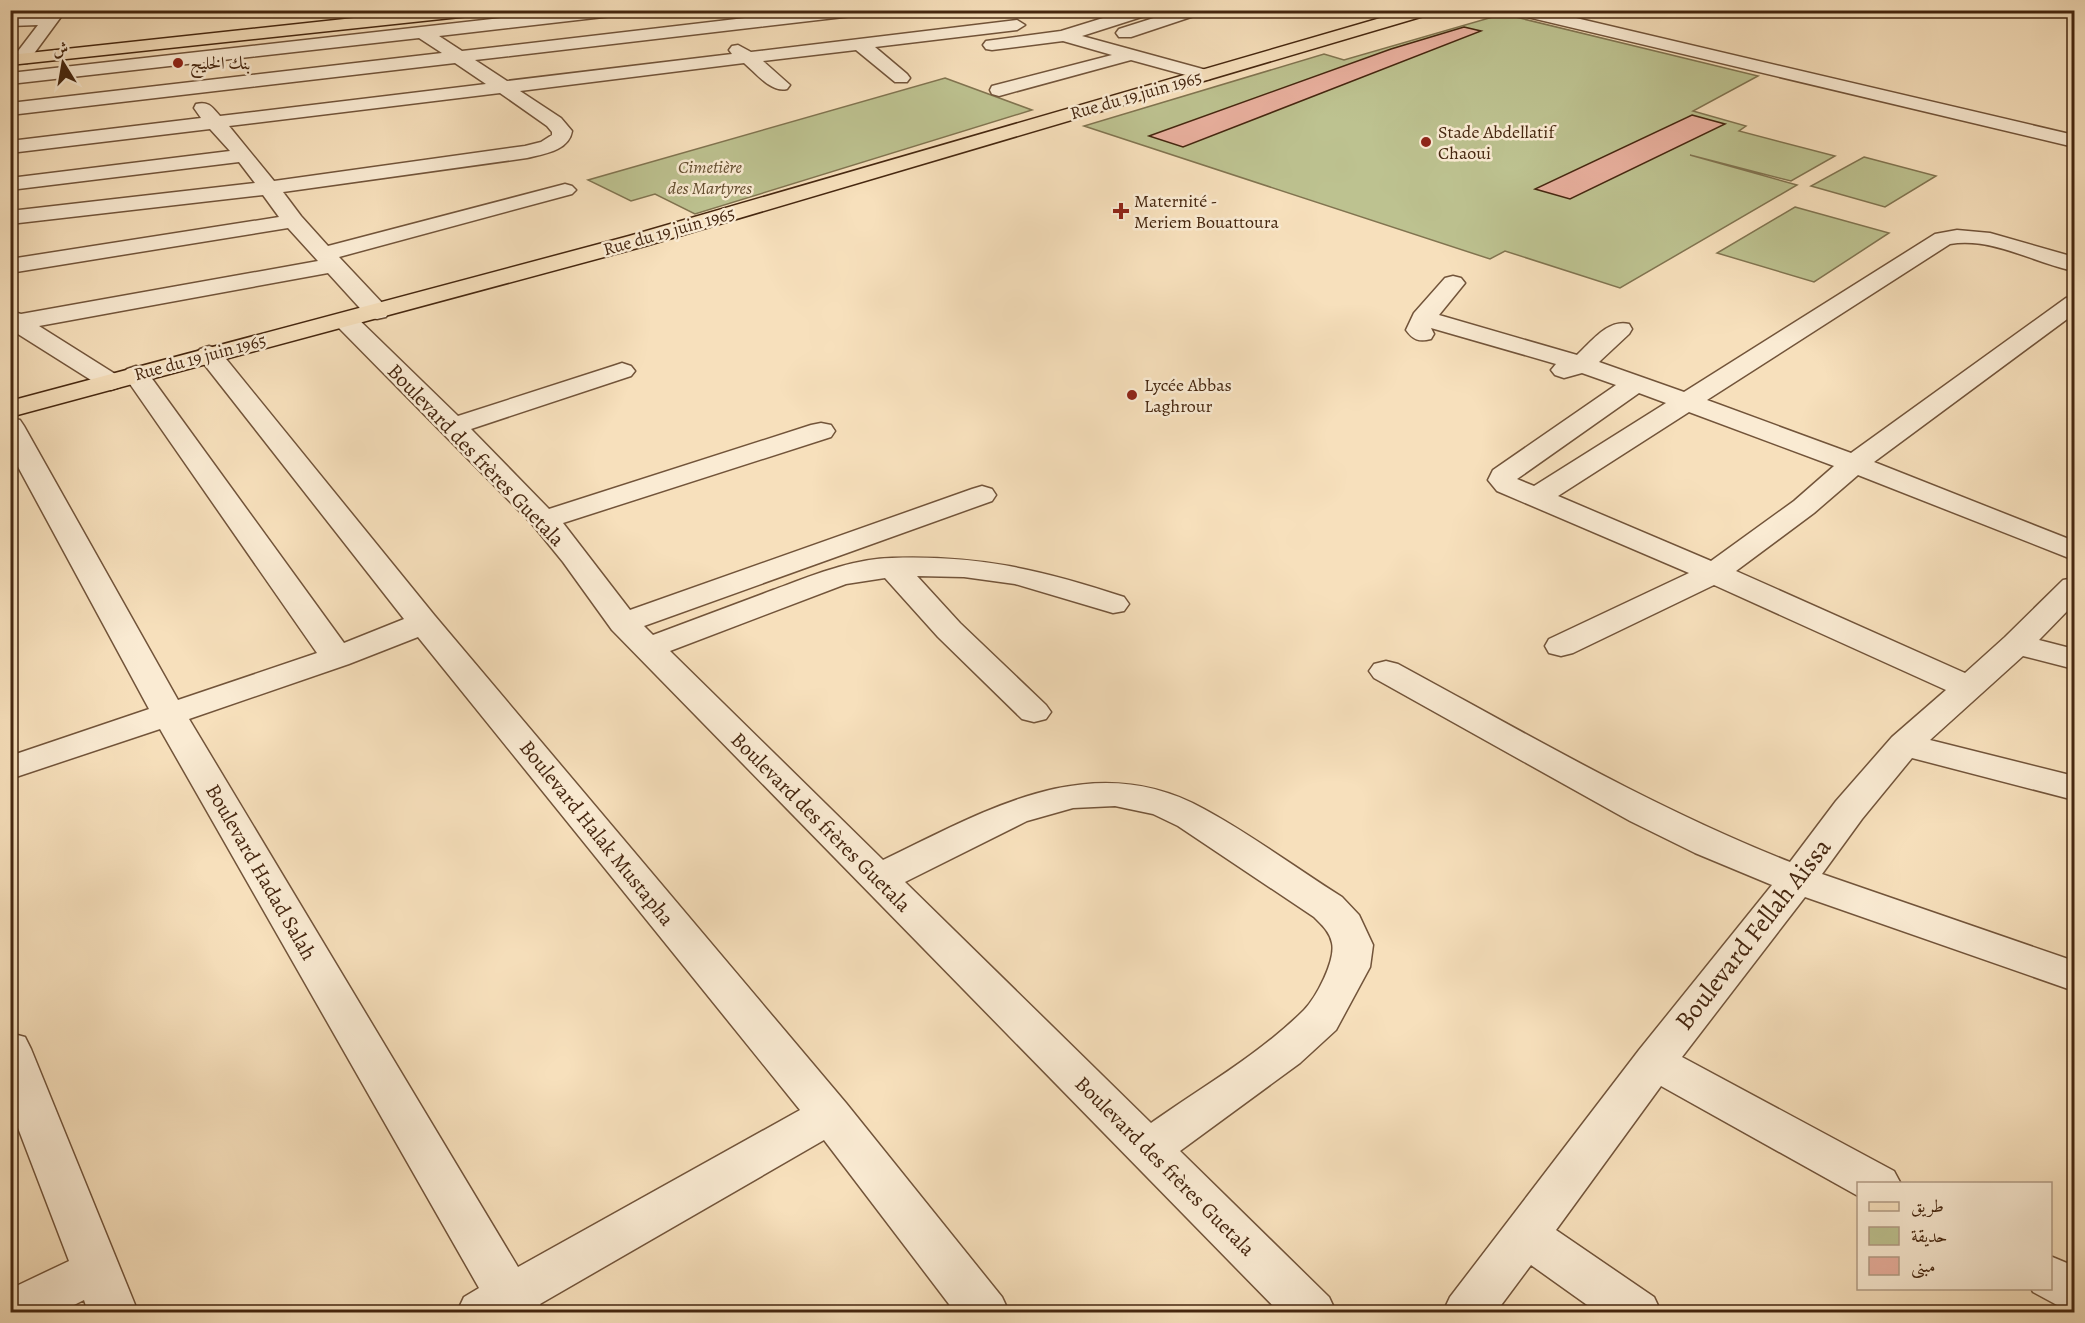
<svg xmlns="http://www.w3.org/2000/svg" width="2085" height="1323" font-family="Alegreya,Amiri,serif">
<rect width="100%" height="100%" fill="#f7e0bc"/>
<filter id="stains"><feTurbulence type="fractalNoise" baseFrequency=".00333" numOctaves="4"/><feColorMatrix values="0 0 0 0 .2 0 0 0 0 .09 0 0 0 0 .02 0 0 0 .5 -.17"/></filter>
<radialGradient id="worn" r=".72"><stop offset=".6" stop-color="#630" stop-opacity="0"/><stop offset="1" stop-color="#630" stop-opacity=".3"/></radialGradient>
<path fill="#bdc290" stroke="#817450" stroke-width="1.5" d="M 1503,14 L 1758,76 L 1693,111 L 1746,126 L 1739,131 L 1835,156 L 1791,181 L 1690,155 L 1797,185 L 1620,288 L 1505,251 L 1490,259 L 1084,126 L 1324,54 L 1344,60 Z
M 945,78 L 1032,110 L 695,214 L 655,194 L 631,201 L 588,180 Z
M 1864,157 L 1936,176 L 1885,207 L 1811,186 Z
M 1795,207 L 1889,233 L 1814,282 L 1717,253 Z"/>
<path fill="#e8af9d" stroke="#45260f" stroke-width="1.5" d="M 1464,27 L 1481,31 L 1183,147 L 1149,136 L 1391,49 Z
M 1692,115 L 1725,124 L 1570,199 L 1535,189 Z"/>
<g fill="none" stroke-linecap="round" stroke-linejoin="round">
<g stroke="#72543a" stroke-width="3">
<path id="minor" d="M 49,10 L 66,10 L 27,63 L 15,63 L 12,59 L 38,25 L 10,26 L 10,16 L 46,14 Z
M 573,10 L 629,10 L 621,15 L 439,36 L 462,51 L 814,10 L 869,10 L 861,15 L 475,60 L 507,81 L 732,54 L 729,50 L 732,46 L 738,45 L 751,52 L 1017,20 L 1025,25 L 1017,30 L 875,47 L 907,74 L 910,78 L 907,82 L 895,82 L 856,50 L 763,61 L 790,85 L 787,89 C 771,93 756,73 744,63 L 520,91 L 561,118 L 572,131 C 569,151 543,154 527,158 L 283,192 L 301,216 L 328,246 L 565,184 L 572,186 L 576,190 L 572,194 L 339,257 L 386,307 L 389,312 L 386,317 L 377,319 L 368,317 L 328,273 L 39,326 L 120,377 L 124,382 L 120,387 L 111,390 L 102,387 L 10,329 L 10,311 L 21,314 L 318,261 L 288,228 L 10,273 L 10,259 L 279,217 L 263,195 L 10,224 L 10,211 L 255,183 L 239,162 L 10,190 L 10,178 L 230,151 L 210,129 L 10,153 L 10,141 L 201,118 L 194,108 L 196,104 C 209,101 212,107 220,116 L 486,84 L 455,63 L 10,115 L 10,103 L 442,53 L 419,38 L 10,84 L 10,73 ZM 500,93 L 547,126 L 552,132 L 552,135 L 541,142 L 525,146 L 274,181 L 229,126 Z
M 1129,10 L 1156,10 L 1154,13 L 1082,36 L 1210,71 L 1213,75 L 1210,79 L 1204,80 L 1131,60 L 999,96 L 992,94 L 990,90 L 992,86 L 1112,55 L 1063,41 L 992,50 L 986,49 L 983,45 L 986,41 L 1061,31 Z
M 1179,10 L 1205,10 L 1203,13 L 1131,37 L 1119,37 L 1116,33 L 1119,29 Z
M 1511,10 L 1542,10 L 2074,135 L 2074,147 L 1519,15 Z
M 1957,230 L 1990,233 L 2074,257 L 2074,271 C 2034,263 1993,237 1950,244 L 1707,400 L 1851,453 L 2066,298 L 2074,296 L 2074,314 L 1874,462 L 2074,541 L 2074,560 L 1858,475 L 1814,513 L 1736,571 L 1965,673 L 2005,637 L 2063,580 L 2074,578 L 2074,604 L 2039,640 L 2074,649 L 2074,669 L 2023,656 L 1930,740 L 2074,776 L 2074,800 L 1912,758 L 1862,819 L 1822,874 L 2074,961 L 2074,991 L 1805,897 L 1682,1057 L 1894,1171 L 1901,1184 L 1858,1184 L 1858,1196 L 1661,1086 L 1556,1230 L 1654,1297 L 1661,1312 L 1597,1312 L 1531,1265 L 1496,1312 L 1443,1312 L 1450,1297 L 1639,1050 L 1772,885 L 1695,853 L 1630,821 L 1374,678 L 1369,671 L 1374,664 L 1386,661 L 1398,664 C 1527,734 1653,808 1790,862 L 1836,801 L 1892,737 L 1946,690 L 1714,585 L 1573,653 L 1561,656 L 1549,653 L 1545,646 L 1549,639 L 1689,573 L 1497,491 L 1488,480 L 1493,470 L 1616,385 L 1582,373 L 1564,378 L 1555,375 L 1551,370 L 1556,364 L 1431,328 L 1434,334 L 1431,339 C 1419,342 1413,340 1406,330 L 1414,313 L 1445,278 L 1453,276 L 1461,278 L 1465,283 L 1439,315 L 1577,355 C 1592,341 1608,319 1629,324 L 1632,329 L 1629,334 L 1599,362 L 1684,392 L 1935,234 ZM 1639,393 L 1666,403 L 1534,486 L 1517,479 ZM 1689,412 L 1834,466 L 1794,501 L 1711,561 L 1558,496 Z
M 345,313 L 354,315 L 458,416 L 613,366 L 622,363 L 631,366 L 635,371 L 631,376 L 471,429 L 549,509 L 811,425 L 821,423 L 831,425 L 835,431 L 831,437 L 563,523 L 630,610 L 972,489 L 982,486 L 992,489 L 996,495 L 992,501 L 644,626 L 653,635 C 693,620 733,605 773,590 C 811,576 851,559 892,558 C 978,555 1043,570 1124,597 L 1129,604 L 1124,611 L 1113,613 L 1015,584 L 964,577 L 917,576 L 960,623 L 1046,705 L 1051,712 L 1046,719 L 1034,722 L 1022,719 L 938,637 L 885,578 L 846,584 L 670,651 L 883,860 C 985,811 1092,746 1204,809 C 1252,835 1296,868 1342,897 L 1359,915 L 1373,945 L 1370,967 L 1336,1030 L 1300,1063 L 1180,1151 L 1329,1297 L 1336,1312 L 1279,1312 L 612,630 L 563,562 L 532,524 L 336,325 L 333,320 L 336,315 ZM 1115,806 L 1153,814 L 1178,826 L 1314,917 C 1322,925 1330,932 1332,943 C 1336,960 1316,998 1304,1010 C 1260,1054 1202,1087 1151,1123 L 905,882 L 1027,821 L 1073,808 Z
M 209,346 L 218,349 L 435,616 L 846,1103 L 1002,1297 L 1009,1312 L 955,1312 L 824,1140 L 540,1304 L 544,1312 L 457,1312 L 464,1297 L 479,1288 L 160,729 L 10,779 L 10,756 L 149,709 L 10,452 L 10,418 L 20,420 L 24,426 L 178,700 L 317,653 L 123,374 L 127,369 L 136,366 L 145,369 L 344,643 L 404,619 L 200,359 L 196,354 L 200,349 ZM 418,637 L 800,1110 L 518,1267 L 189,719 L 349,664 Z
M 10,1033 L 25,1037 L 31,1049 L 138,1312 L 88,1312 L 84,1300 L 60,1312 L 10,1312 L 10,1289 L 69,1261 L 10,1107 Z
M 2050,1256 L 2074,1266 L 2074,1311 L 2057,1305 L 2033,1292 L 2031,1288 L 2050,1288 Z"/>
</g>
<g stroke="#45260f" stroke-width="3">
<path id="major" d="M 428,10 L 487,10 L 479,15 L 10,65 L 10,55 Z
M 1408,10 L 1436,10 L 1434,13 L 645,246 L 10,417 L 10,401 L 629,236 Z"/>
</g>
<use href="#minor" fill="#faebd3" fill-rule="evenodd"/>
<use href="#major" fill="#f7e0bc" fill-rule="evenodd"/>
</g>
<g fill="#8f2418" stroke="#faebd3" stroke-width="2">
<circle cx="178" cy="63" r="6"/>
<circle cx="1426" cy="142" r="6"/>
<path d="M1118 202h6v6h6v6h-6v6h-6v-6h-6v-6h6z"/>
<circle cx="1132" cy="395" r="6"/>
</g>
<g text-anchor="middle" dominant-baseline="central" stroke-width="5" stroke-linejoin="round" paint-order="stroke">
<g font-size="18" fill="#45260f" stroke="#faebd3" text-anchor="start">
<text x="190" y="63">بنك الخليج</text>
<text x="1438" y="132">Stade Abdellatif<tspan x="1438" dy="21">Chaoui</tspan></text>
<text x="1134" y="201">Maternité -<tspan x="1134" dy="21">Meriem Bouattoura</tspan></text>
<text x="1144" y="385">Lycée Abbas<tspan x="1144" dy="21">Laghrour</tspan></text>
</g>
<g font-size="18" fill="#45260f" stroke="#faebd3">
<text transform="translate(1136 95) rotate(-16)">Rue du 19 juin 1965</text>
<text transform="translate(669 231) rotate(-16)">Rue du 19 juin 1965</text>
<text transform="translate(200 357) rotate(-15)">Rue du 19 juin 1965</text>
</g>
<g font-size="18" font-style="italic" fill="#634d2f" stroke="#faebd3">
<text x="710" y="167">Cimetière<tspan x="710" dy="21">des Martyres</tspan></text>
</g>
<g font-size="21" fill="#45260f" stroke="#faebd3">
<text transform="translate(476 455) rotate(46)">Boulevard des frères Guetala</text>
<text transform="translate(821 822) rotate(45)">Boulevard des frères Guetala</text>
<text transform="translate(597 833) rotate(51)">Boulevard Halak Mustapha</text>
<text transform="translate(261 872) rotate(60)">Boulevard Hadad Salah</text>
<text transform="translate(1165 1166) rotate(45)">Boulevard des frères Guetala</text>
</g>
<g font-size="26" fill="#45260f" stroke="#faebd3">
<text transform="translate(1753 934) rotate(-52)">Boulevard Fellah Aissa</text>
</g>
</g>
<rect width="2085" height="1323" fill="none" stroke="#f7e0bc" stroke-width="36"/>
<rect x="12" y="12" width="2061" height="1299" fill="none" stroke="#45260f" stroke-width="3"/>
<rect x="18" y="18" width="2049" height="1287" fill="none" stroke="#45260f" stroke-width="1.5"/>
<rect x="1857" y="1182" width="195" height="108" fill="#faebd3" stroke="#b29c85" stroke-width="1.5"/>
<rect x="1869" y="1202" width="30" height="9" fill="#f7e0bc" stroke="#b29c85" stroke-width="1.5"/>
<text x="1911" y="1212" font-size="18" fill="#45260f">طريق</text>
<rect x="1869" y="1227" width="30" height="18" fill="#bdc290" stroke="#b29c85" stroke-width="1.5"/>
<text x="1911" y="1242" font-size="18" fill="#45260f">حديقة</text>
<rect x="1869" y="1257" width="30" height="18" fill="#e8af9d" stroke="#b29c85" stroke-width="1.5"/>
<text x="1911" y="1272" font-size="18" fill="#45260f">مبنى</text>
<g transform="translate(63 63) rotate(349)" stroke="#faebd3" stroke-width="4.5" paint-order="stroke">
<path d="M0-4.5L10 22L0 15L-10 22Z" fill="#45260f"/>
<text y="-9" font-size="16" font-weight="bold" text-anchor="middle" fill="#45260f">ش</text>
</g>
<rect width="100%" height="100%" filter="url(#stains)"/>
<rect width="100%" height="100%" fill="url(#worn)"/>
</svg>
